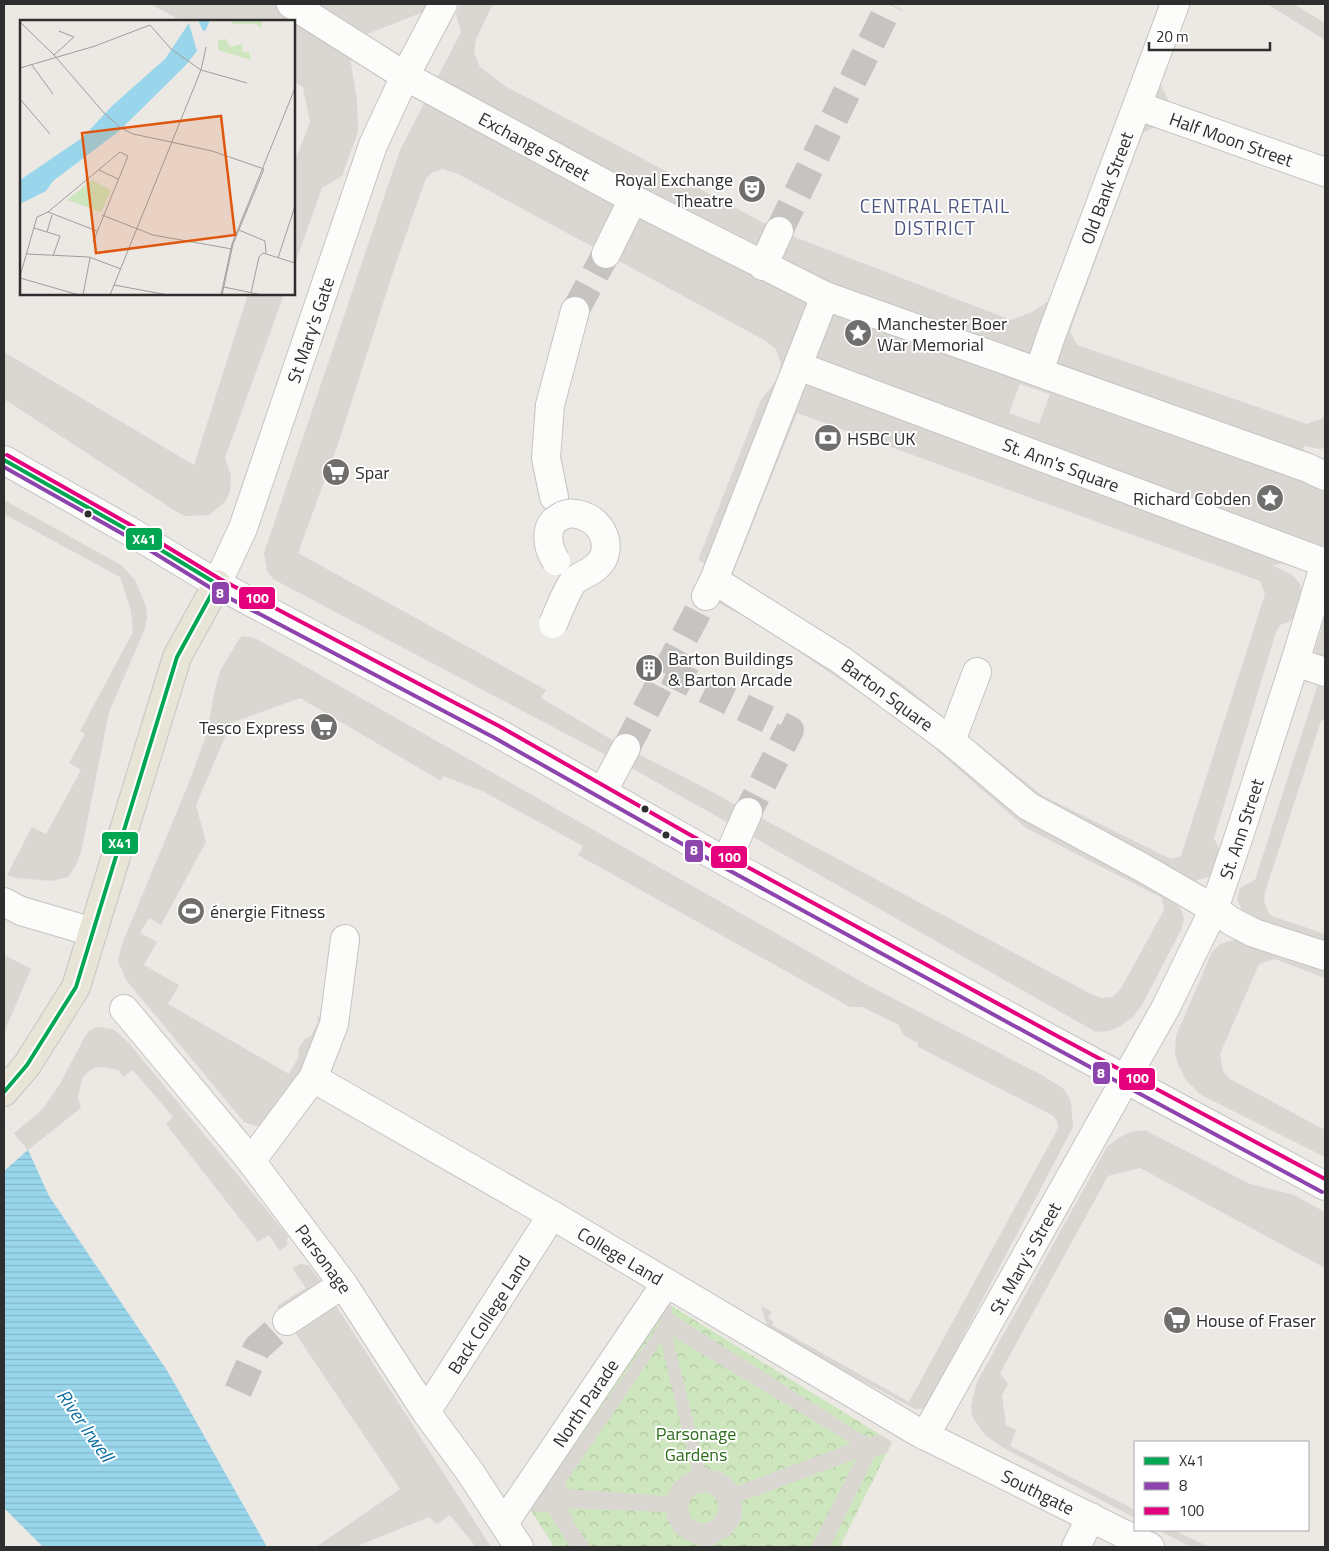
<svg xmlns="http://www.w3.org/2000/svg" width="1329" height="1551" font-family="'Titillium Web',sans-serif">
<defs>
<pattern id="park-crowns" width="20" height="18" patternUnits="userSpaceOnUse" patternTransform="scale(1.25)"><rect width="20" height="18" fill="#cee6be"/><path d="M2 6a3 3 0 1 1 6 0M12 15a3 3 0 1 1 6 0" fill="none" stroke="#b1c6a4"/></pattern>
<pattern id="water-rules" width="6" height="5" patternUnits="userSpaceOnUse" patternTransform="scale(1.25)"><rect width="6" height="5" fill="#99d6ec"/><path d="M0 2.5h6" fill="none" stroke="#84b8cb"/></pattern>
</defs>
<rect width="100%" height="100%" fill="#ece8e4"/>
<path fill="url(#park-crowns)" d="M 667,1303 L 892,1442 L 840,1547 L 554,1547 L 527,1504 Z"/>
<path fill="#dad6d2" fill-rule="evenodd" d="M 150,4 L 427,4 L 423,12 L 365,35 L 353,50 L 351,63 L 357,100 L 358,132 L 342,176 L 322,188 L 294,266 L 294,163 L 310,122 L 303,87 L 294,82 L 294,21 L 182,21 Z
M 460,4 L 493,4 L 476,39 L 474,53 L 480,67 L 505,86 L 779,231 L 1011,320 L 1032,312 L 1050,300 L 1161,4 L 1189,4 L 1160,83 L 1168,99 L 1155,127 L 1142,133 L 1070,331 L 1077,345 L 1307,424 L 1323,418 L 1325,410 L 1325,447 L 1321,449 L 1304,446 L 1303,449 L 1325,465 L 1325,544 L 1315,553 L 1295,562 L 1272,565 L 1292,575 L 1300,584 L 1302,597 L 1297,615 L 1289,622 L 1280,625 L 1276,632 L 1214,838 L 1223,857 L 1211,876 L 1195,881 L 1190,881 L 1148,862 L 1139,881 L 1177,905 L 1182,911 L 1184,920 L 1181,930 L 1142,1005 L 1133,1017 L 1119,1027 L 1109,1031 L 1096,1032 L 642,774 L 273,579 L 267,571 L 264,553 L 400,150 L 461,32 L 456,14 ZM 443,169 L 458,174 L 606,254 L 764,340 L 776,349 L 781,364 L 777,379 L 761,400 L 698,560 L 707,565 L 706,596 L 761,626 L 909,726 L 1026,828 L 1162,898 L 1164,910 L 1120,990 L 1112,997 L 1102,998 L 1091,994 L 684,777 L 626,748 L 541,698 L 546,690 L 298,553 L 339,441 L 395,266 L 426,178 L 433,172 ZM 1020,384 L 1050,394 L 1039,424 L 1009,413 ZM 797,413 L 1260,581 L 1265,594 L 1181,856 L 1171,859 L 1043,796 L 901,683 L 845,645 L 809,625 L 734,578 L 733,573 Z
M 1267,4 L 1294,4 L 1325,23 L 1325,40 Z
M 248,294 L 284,294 L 225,458 L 231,475 L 230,492 L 225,502 L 209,515 L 185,516 L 177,512 L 4,399 L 4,352 L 194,465 Z
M 4,500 L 121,565 L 135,580 L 146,606 L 147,618 L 144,631 L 109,712 L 81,853 L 76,865 L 68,877 L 52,881 L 16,878 L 7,875 L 32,827 L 46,834 L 81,770 L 69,763 L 85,734 L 80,731 L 133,632 L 131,611 L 120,577 L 4,514 Z
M 1325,616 L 1325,719 L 1321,721 L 1265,892 L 1264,901 L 1269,914 L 1275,917 L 1325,934 L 1325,978 L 1275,959 L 1259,964 L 1220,1054 L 1223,1071 L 1230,1079 L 1325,1130 L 1325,1157 L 1201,1095 L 1185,1079 L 1178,1064 L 1175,1053 L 1176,1036 L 1212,952 L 1220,944 L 1227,942 L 1235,940 L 1248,942 L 1244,915 L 1237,899 L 1240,888 L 1255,880 L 1322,671 L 1315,650 Z
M 242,636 L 255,638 L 869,986 L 1040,1074 L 1064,1089 L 1071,1101 L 1073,1127 L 927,1405 L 922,1409 L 915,1409 L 773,1333 L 768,1328 L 761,1306 L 772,1312 L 768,1318 L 774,1322 L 772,1325 L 909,1402 L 1056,1132 L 1058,1126 L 1057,1121 L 1052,1115 L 918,1047 L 918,1043 L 903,1035 L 899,1025 L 862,1007 L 850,1007 L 578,855 L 583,846 L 482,791 L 443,776 L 441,781 L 300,698 L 231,723 L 196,805 L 206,842 L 161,925 L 149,918 L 140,933 L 157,942 L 144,965 L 179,985 L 168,1004 L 289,1074 L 299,1056 L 298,1049 L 305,1039 L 311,1036 L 318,1022 L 317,1016 L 327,1021 L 308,1074 L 264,1126 L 256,1126 L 244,1122 L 126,980 L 118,961 L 122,944 L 188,785 L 206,736 L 215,689 L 220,671 L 239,639 Z
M 4,955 L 31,969 L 4,1033 Z
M 97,1027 L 113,1029 L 128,1042 L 288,1236 L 287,1245 L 280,1251 L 269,1235 L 258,1242 L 166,1124 L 173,1117 L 133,1070 L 123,1077 L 119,1070 L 108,1068 L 98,1067 L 90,1070 L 83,1077 L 80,1088 L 78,1098 L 81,1108 L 28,1150 L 14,1133 L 42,1110 L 61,1082 L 84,1038 L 89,1031 Z
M 1145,1130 L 1250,1184 L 1294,1195 L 1325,1212 L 1325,1268 L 1140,1168 L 1108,1176 L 1000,1373 L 1008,1384 L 1002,1396 L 1006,1425 L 1016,1430 L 1010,1446 L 1135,1510 L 1135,1518 L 1002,1447 L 986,1436 L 978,1425 L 972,1416 L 971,1405 L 977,1382 L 1107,1147 L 1117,1139 L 1130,1132 Z
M 300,1264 L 308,1265 L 317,1276 L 491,1547 L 476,1547 L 450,1515 L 437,1524 L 429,1517 L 355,1547 L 316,1547 L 400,1489 L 277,1306 L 306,1288 L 292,1268 Z
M 667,1303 L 672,1306 L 672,1314 L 858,1432 L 870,1437 L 881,1435 L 892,1442 L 887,1453 L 875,1456 L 830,1547 L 811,1547 L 856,1459 L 742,1501 L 742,1516 L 737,1527 L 729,1536 L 714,1544 L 714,1547 L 701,1547 L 701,1545 L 695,1544 L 684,1539 L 674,1531 L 668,1520 L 666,1512 L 568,1508 L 574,1523 L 591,1547 L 570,1547 L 548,1512 L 531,1511 L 527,1504 L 538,1489 L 545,1488 L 659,1325 L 660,1312 ZM 672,1336 L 851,1443 L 850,1444 L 737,1486 L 732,1480 L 721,1472 L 705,1468 ZM 661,1342 L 692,1471 L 683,1475 L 673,1484 L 667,1496 L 565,1489 L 567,1481 ZM 706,1492 L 715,1497 L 719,1506 L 716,1516 L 713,1520 L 703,1524 L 693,1520 L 690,1516 L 688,1506 L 692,1497 L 696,1494 Z
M 1158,1530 L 1174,1530 L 1209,1547 L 1191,1547 Z"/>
<path fill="url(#water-rules)" d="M 4,1122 L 28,1150 L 49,1196 L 168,1372 L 267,1547 L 43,1547 L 4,1508 Z"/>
<path fill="#ece8e4" d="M 4,1122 L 28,1150 L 4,1171 Z"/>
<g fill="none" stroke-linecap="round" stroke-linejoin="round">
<path stroke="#c6c3c0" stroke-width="28" stroke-dasharray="28 14" stroke-linecap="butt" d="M 779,231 L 890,4
M 575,311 L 606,254
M 667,671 L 790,730 L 748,812
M 626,748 L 706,596
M 238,1391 L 257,1348 L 287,1321"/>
<g stroke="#c5c4c5" stroke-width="30">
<g id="minor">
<path id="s1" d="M 291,4 L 405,76 L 633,199 L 825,296 L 1308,468 L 1325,476"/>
<path id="s2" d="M 1138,106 L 1325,172"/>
<path d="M 606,254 L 633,199"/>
<path d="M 763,266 L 779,231"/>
<path id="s3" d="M 798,366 L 1325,563"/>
<path id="s4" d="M 1039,372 L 1051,336 L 1175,4"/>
<path d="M 4,460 L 133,533 L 217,584 L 496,732 L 726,862 L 1056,1042 L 1325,1186"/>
<path d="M 554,497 L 546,458 L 550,405 L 575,311"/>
<path id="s5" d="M 714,580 L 841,660 L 951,741 L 1028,806 L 1145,869 L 1214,909 L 1231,921 L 1254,933 L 1325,956"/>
<path id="s6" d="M 217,584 L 243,528 L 373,145 L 405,76 L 443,4"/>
<path d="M 706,596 L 714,580 L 825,296"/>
<path d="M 1295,662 L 1325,672"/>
<path d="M 951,741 L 977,672"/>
<path d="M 603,791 L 626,748"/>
<path d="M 726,862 L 748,812"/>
<path d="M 4,902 L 21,911 L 93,932"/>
<path id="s7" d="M 124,1009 L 251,1161 L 343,1284 L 426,1412 L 470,1472 L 519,1547"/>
<path id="s8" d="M 313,1078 L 552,1215 L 918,1432 L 1150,1547"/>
<path d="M 251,1161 L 313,1078 L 334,1024 L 345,939"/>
<path d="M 287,1321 L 343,1284"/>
<path id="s9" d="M 426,1412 L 552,1215"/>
<path id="s10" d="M 925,1436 L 1144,1046 L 1165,1009 L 1214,909 L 1239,836 L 1295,662 L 1325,563"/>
<path id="s11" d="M 504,1523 L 666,1283"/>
<path d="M 1076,1547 L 1091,1517"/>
</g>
</g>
<g stroke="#c6c5c4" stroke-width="30">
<path id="major" d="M 4,1092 L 27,1065 L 76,987 L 177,657 L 217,584"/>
</g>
<use href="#minor" stroke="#fcfcfb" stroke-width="28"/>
<use href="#major" stroke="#e8e4d6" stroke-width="28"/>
<g stroke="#c5c4c5" stroke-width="30" stroke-linecap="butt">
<path id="minor-bridge" d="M 553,624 C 558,613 566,591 573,582 C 578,576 590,573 596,567 C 614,552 605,525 586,517 C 578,513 568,512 560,517 C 543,526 547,547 556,561"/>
</g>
<use href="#minor-bridge" stroke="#fcfcfb" stroke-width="28"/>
<g stroke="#fff" stroke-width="8">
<path id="bus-1" d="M 4,460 L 133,533 L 217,584
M 4,1092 L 27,1065 L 76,987 L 177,657 L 217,584"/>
</g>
<g stroke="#fff" stroke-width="8">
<path id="bus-2" d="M 4,467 L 130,538 L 214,590 L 493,737 L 723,867 L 1053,1047 L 1322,1192"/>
</g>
<g stroke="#fff" stroke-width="8">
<path id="bus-3" d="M 7,455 L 136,528 L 220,579 L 499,726 L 729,857 L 1059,1037 L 1325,1179"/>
</g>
<use href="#bus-1" stroke="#00a651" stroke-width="4"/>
<use href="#bus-2" stroke="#8e44ad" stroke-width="4"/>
<use href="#bus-3" stroke="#e5007d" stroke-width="4"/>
</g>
<defs>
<g id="theatre-disc" transform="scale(1.4375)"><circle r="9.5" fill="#706f6e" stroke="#fff"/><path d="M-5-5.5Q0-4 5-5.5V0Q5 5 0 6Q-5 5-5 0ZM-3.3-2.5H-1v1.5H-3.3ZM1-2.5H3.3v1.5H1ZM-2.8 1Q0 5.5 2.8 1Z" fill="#fff"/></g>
<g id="sight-disc" transform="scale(1.4375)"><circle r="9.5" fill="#706f6e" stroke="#fff"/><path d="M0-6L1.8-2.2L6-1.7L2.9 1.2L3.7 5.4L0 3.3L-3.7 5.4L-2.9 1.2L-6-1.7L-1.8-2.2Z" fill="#fff"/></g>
<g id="bank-disc" transform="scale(1.4375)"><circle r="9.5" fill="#706f6e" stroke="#fff"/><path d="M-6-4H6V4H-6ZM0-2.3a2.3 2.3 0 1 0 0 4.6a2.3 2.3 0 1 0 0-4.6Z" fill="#fff"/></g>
<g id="supermarket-disc" transform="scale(1.4375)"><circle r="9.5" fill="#706f6e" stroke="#fff"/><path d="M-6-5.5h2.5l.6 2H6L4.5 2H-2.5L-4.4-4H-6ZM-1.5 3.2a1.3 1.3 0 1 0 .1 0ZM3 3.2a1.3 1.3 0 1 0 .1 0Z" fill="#fff"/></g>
<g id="building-disc" transform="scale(1.4375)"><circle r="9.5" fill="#706f6e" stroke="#fff"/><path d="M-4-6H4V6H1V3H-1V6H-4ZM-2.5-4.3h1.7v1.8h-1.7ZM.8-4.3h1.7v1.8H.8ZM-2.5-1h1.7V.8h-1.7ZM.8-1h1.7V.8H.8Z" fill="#fff"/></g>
<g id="stadium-disc" transform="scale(1.4375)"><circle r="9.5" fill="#706f6e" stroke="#fff"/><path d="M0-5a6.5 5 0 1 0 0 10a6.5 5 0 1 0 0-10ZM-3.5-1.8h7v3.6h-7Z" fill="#fff"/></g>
</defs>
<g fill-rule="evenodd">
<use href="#theatre-disc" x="752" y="189"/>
<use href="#sight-disc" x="858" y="333"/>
<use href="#bank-disc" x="828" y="438"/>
<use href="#supermarket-disc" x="336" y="472"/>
<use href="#sight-disc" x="1270" y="498"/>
<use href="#building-disc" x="649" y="668"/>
<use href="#supermarket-disc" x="324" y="727"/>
<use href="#stadium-disc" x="191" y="911"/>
<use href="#supermarket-disc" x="1177" y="1320"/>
</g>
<g fill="#2e2e2e" stroke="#fff" stroke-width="2">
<circle cx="88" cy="514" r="4.5"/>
<circle cx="645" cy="809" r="4.5"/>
<circle cx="666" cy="835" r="4.5"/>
</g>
<g text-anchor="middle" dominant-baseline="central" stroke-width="4" stroke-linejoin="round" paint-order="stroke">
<g font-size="18" fill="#2e2e2e" stroke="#fff">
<text stroke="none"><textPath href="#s2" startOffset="99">Half Moon Street</textPath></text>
<text stroke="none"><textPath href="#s1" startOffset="282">Exchange Street</textPath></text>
<text stroke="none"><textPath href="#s4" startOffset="196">Old Bank Street</textPath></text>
<text stroke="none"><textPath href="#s6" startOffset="271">St Mary's Gate</textPath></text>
<text stroke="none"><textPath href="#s3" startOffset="281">St. Ann's Square</textPath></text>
<text stroke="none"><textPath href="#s5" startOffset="208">Barton Square</textPath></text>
<text stroke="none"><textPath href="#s10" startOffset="686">St. Ann Street</textPath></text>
<text stroke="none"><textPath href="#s8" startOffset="355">College Land</textPath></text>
<text stroke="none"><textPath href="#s10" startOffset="204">St. Mary's Street</textPath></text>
<text stroke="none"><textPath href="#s7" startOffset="320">Parsonage</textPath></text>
<text stroke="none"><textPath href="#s9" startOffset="116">Back College Land</textPath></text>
<text stroke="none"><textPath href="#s11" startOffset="145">North Parade</textPath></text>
<text stroke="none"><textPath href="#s8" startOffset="835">Southgate</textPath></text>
</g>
<g font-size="18" fill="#2e2e2e" stroke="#fff" text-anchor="start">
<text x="733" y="179" text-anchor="end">Royal Exchange<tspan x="733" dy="21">Theatre</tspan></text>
<text x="877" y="323">Manchester Boer<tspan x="877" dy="21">War Memorial</tspan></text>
<text x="847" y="438">HSBC UK</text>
<text x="355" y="472">Spar</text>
<text x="1251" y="498" text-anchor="end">Richard Cobden</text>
<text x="668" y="658">Barton Buildings<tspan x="668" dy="21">&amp; Barton Arcade</tspan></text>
<text x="305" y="727" text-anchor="end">Tesco Express</text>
<text x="210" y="911">énergie Fitness</text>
<text x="1196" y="1320">House of Fraser</text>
</g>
<g font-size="18" fill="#2c6e1b" stroke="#fff">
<text x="696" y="1433">Parsonage<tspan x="696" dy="21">Gardens</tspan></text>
</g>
<g font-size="19" letter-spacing="1" fill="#4d5680" stroke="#fff">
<text x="935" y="205">CENTRAL RETAIL<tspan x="935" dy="22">DISTRICT</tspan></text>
</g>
<g font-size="19" font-style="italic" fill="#0d6fa3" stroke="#fff">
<text transform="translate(86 1425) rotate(55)">River Irwell</text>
</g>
</g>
<g transform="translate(20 20)">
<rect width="275" height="275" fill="#ece8e4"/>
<path d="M 72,160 L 91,170 L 81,192 L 47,180 Z" fill="#cee6be"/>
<path d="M 212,0 L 242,0 L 241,8 L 236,4 L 212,4 ZM 206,19 L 210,27 L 222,24 L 222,32 L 229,32 L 231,40 L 198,30 L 198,20 Z" fill="#cee6be"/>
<path d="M 171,0 L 190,0 L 177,31 L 166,45 L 98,112 L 33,161 L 26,171 L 0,184 L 0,160 L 62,118 L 93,85 L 145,39 Z" fill="#99d6ec"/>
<path d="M 168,0 L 178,0 L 183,11 L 187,10 L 177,31 Z" fill="#ece8e4"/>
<path fill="none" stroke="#a09e9b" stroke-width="1" d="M 0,2 L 34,35 L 84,93 L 101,108 L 113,114 L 151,122M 130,5 L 151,29 L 181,50M 39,11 L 54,17M 34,35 L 54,17M 11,44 L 33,74M 0,48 L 75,26 L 130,5M 181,50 L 227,63M 0,79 L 30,114M 151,122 L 192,131 L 244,149 L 213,224 L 202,275M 79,150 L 98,159M 28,192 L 77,211M 82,195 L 133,215 L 212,229M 14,208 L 40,216 L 33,236M 219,210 L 245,221 L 246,233M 27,212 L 32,195M 7,234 L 69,237 L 101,249M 258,238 L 275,186M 0,256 L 17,197 L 28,192 L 100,132 L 108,136 L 73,222M 0,258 L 59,275M 94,265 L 148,275M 204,267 L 242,275M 231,273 L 239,237 L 243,233 L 275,243M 63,275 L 70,238M 90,275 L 181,50 L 186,27M 201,275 L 212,224 L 275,68"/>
<path fill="#df570e" fill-opacity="0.15" stroke="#df570e" stroke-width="2.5" d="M 201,96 L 215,215 L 76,233 L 62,113 Z"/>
<rect width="275" height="275" fill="none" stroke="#2e2e2e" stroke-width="2.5"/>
</g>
<g stroke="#fff" stroke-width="2">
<rect x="125" y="527" width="38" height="24" rx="5" fill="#00a651"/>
<rect x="211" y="581" width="19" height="24" rx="5" fill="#8e44ad"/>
<rect x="238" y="586" width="38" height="24" rx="5" fill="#e5007d"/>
<rect x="101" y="831" width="38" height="24" rx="5" fill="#00a651"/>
<rect x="684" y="839" width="20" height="24" rx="5" fill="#8e44ad"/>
<rect x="710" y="845" width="38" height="24" rx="5" fill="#e5007d"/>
<rect x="1092" y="1061" width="19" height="24" rx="5" fill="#8e44ad"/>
<rect x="1118" y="1067" width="38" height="24" rx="5" fill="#e5007d"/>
</g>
<g font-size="14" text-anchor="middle" font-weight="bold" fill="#fff">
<text x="144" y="544">X41</text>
<text x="220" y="598">8</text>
<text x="257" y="603">100</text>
<text x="120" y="848">X41</text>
<text x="694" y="855">8</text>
<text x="729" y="862">100</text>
<text x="1101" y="1078">8</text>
<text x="1137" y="1083">100</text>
</g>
<rect width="1329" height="1551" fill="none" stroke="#2e2e2e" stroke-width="10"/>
<rect x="1134" y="1441" width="175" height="90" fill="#ffffff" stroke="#ababab"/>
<rect x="1144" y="1457" width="25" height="8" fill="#00a651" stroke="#ababab"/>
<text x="1179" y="1466" font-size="15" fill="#2e2e2e">X41</text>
<rect x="1144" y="1482" width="25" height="8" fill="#8e44ad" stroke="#ababab"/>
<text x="1179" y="1491" font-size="15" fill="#2e2e2e">8</text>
<rect x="1144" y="1507" width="25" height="8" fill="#e5007d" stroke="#ababab"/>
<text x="1179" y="1516" font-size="15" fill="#2e2e2e">100</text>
<path d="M1149 42v8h121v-8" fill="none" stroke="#2e2e2e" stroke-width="2.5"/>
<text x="1156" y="42" font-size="15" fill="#2e2e2e" stroke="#ffffff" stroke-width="4" paint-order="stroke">20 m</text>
</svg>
